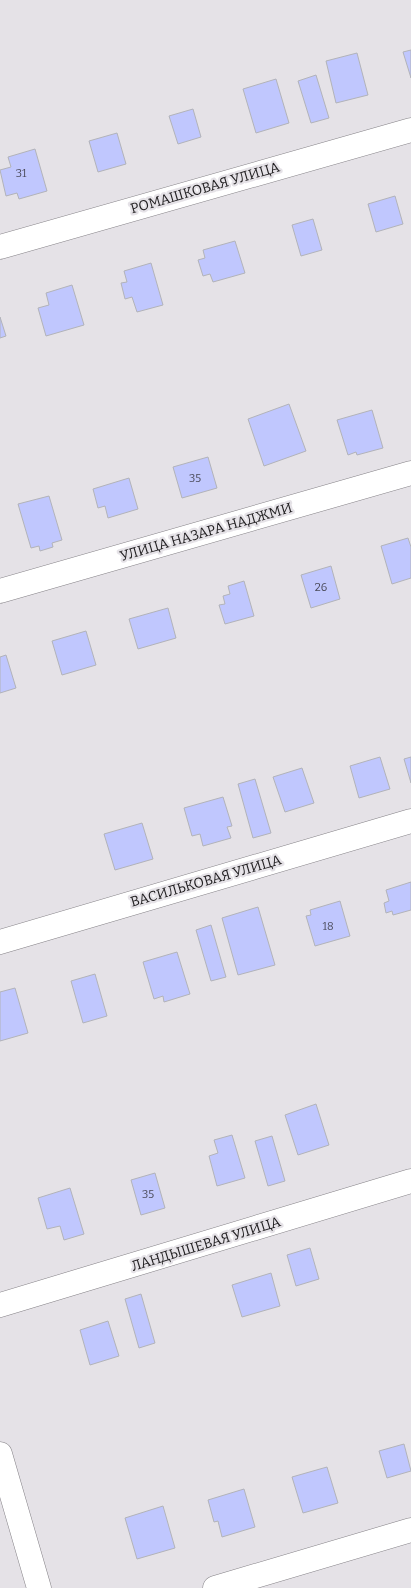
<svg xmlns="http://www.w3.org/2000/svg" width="411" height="1588" font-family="Bitter,serif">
<rect width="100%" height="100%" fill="#e5e2e7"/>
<path fill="#c0c7fe" stroke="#b2b3b9" d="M 411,50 L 411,78 L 403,52 Z
M 357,53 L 368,95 L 336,103 L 326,61 Z
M 316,75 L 329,118 L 311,123 L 298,81 Z
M 276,79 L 289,123 L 256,133 L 243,89 Z
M 193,109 L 201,137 L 178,144 L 169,116 Z
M 117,133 L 126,164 L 98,172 L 89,141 Z
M 35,149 L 47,191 L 19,199 L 17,193 L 6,196 L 0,170 L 11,167 L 8,157 Z
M 395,196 L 403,224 L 376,232 L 368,204 Z
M 313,219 L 322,250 L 301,256 L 292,225 Z
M 235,241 L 245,273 L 213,282 L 210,274 L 203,276 L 198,260 L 205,258 L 203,250 Z
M 151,263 L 163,305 L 137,312 L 132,297 L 125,299 L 121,283 L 127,282 L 124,271 Z
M 72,285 L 84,325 L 46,336 L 38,308 L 49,305 L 46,293 Z
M 0,317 L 6,336 L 0,338 Z
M 289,404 L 306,451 L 264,466 L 248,419 Z
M 372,410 L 383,448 L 357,455 L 356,452 L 348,455 L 337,420 Z
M 208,457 L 217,488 L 182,498 L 173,467 Z
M 129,478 L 138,509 L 108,518 L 105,506 L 98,508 L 93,489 Z
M 49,496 L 62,540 L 52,543 L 53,547 L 40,551 L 39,546 L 31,548 L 18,504 Z
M 408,538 L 411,547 L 411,578 L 392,584 L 381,546 Z
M 331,566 L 340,599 L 311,608 L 301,575 Z
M 244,581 L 254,616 L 225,624 L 219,605 L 225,604 L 223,596 L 230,594 L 228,586 Z
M 168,608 L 176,638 L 138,649 L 129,619 Z
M 86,631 L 96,665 L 62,675 L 52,641 Z
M 6,655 L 16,688 L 0,693 L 0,657 Z
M 380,757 L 390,789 L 359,798 L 350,766 Z
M 411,757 L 411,783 L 404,759 Z
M 302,768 L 314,803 L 285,812 L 273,777 Z
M 255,779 L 271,833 L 253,838 L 238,784 Z
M 223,797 L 232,826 L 227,827 L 231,838 L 203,846 L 200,834 L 192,836 L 184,808 Z
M 142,823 L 153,859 L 115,870 L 104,834 Z
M 411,882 L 411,910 L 393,915 L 392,911 L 386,913 L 384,903 L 389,901 L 386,890 Z
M 340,901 L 350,936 L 315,946 L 306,916 L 311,915 L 310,910 Z
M 258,907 L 275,965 L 238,975 L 222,918 Z
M 211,925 L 226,977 L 211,981 L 196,930 Z
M 177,952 L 190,994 L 164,1002 L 163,996 L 154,999 L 143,962 Z
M 95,974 L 107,1016 L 83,1023 L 71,981 Z
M 15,988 L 28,1033 L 0,1041 L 0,992 Z
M 316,1104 L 329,1145 L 298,1155 L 285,1115 Z
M 232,1135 L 245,1178 L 217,1186 L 209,1156 L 218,1153 L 214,1140 Z
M 272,1136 L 285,1181 L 268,1186 L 255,1141 Z
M 155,1173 L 165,1208 L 141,1215 L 131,1180 Z
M 70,1188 L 84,1234 L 64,1240 L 60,1226 L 47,1229 L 38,1198 Z
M 310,1248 L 319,1279 L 296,1286 L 287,1255 Z
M 271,1273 L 280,1306 L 242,1317 L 232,1285 Z
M 141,1294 L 155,1343 L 139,1348 L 125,1299 Z
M 108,1321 L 119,1356 L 90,1365 L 80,1330 Z
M 404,1444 L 411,1471 L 387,1478 L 379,1451 Z
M 327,1467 L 338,1503 L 303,1513 L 292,1477 Z
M 244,1489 L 255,1527 L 222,1537 L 218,1521 L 214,1522 L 208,1500 Z
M 163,1506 L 175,1548 L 137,1559 L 125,1518 Z"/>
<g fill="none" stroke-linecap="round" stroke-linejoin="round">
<g stroke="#858287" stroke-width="25">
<path id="street" d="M 0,247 L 411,130
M 0,591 L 411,473
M 0,942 L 411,821
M 0,1305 L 411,1181
M 0,1454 L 39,1588
M 215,1588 L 411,1530"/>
</g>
<use href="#street" stroke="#fff" stroke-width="24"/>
</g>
<g text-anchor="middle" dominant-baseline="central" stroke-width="4.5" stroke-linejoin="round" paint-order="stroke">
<g font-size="11" fill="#4a4a59">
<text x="21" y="173">31</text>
<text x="195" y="478">35</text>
<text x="321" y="587">26</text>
<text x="328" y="926">18</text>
<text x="148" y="1194">35</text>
</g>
<g font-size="14" fill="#222022" stroke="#e5e2e7">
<text transform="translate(205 188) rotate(-16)">РОМАШКОВАЯ УЛИЦА</text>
<text transform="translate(206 532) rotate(-16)">УЛИЦА НАЗАРА НАДЖМИ</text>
<text transform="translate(206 881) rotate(-16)">ВАСИЛЬКОВАЯ УЛИЦА</text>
<text transform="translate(206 1244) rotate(-17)">ЛАНДЫШЕВАЯ УЛИЦА</text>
</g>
</g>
</svg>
